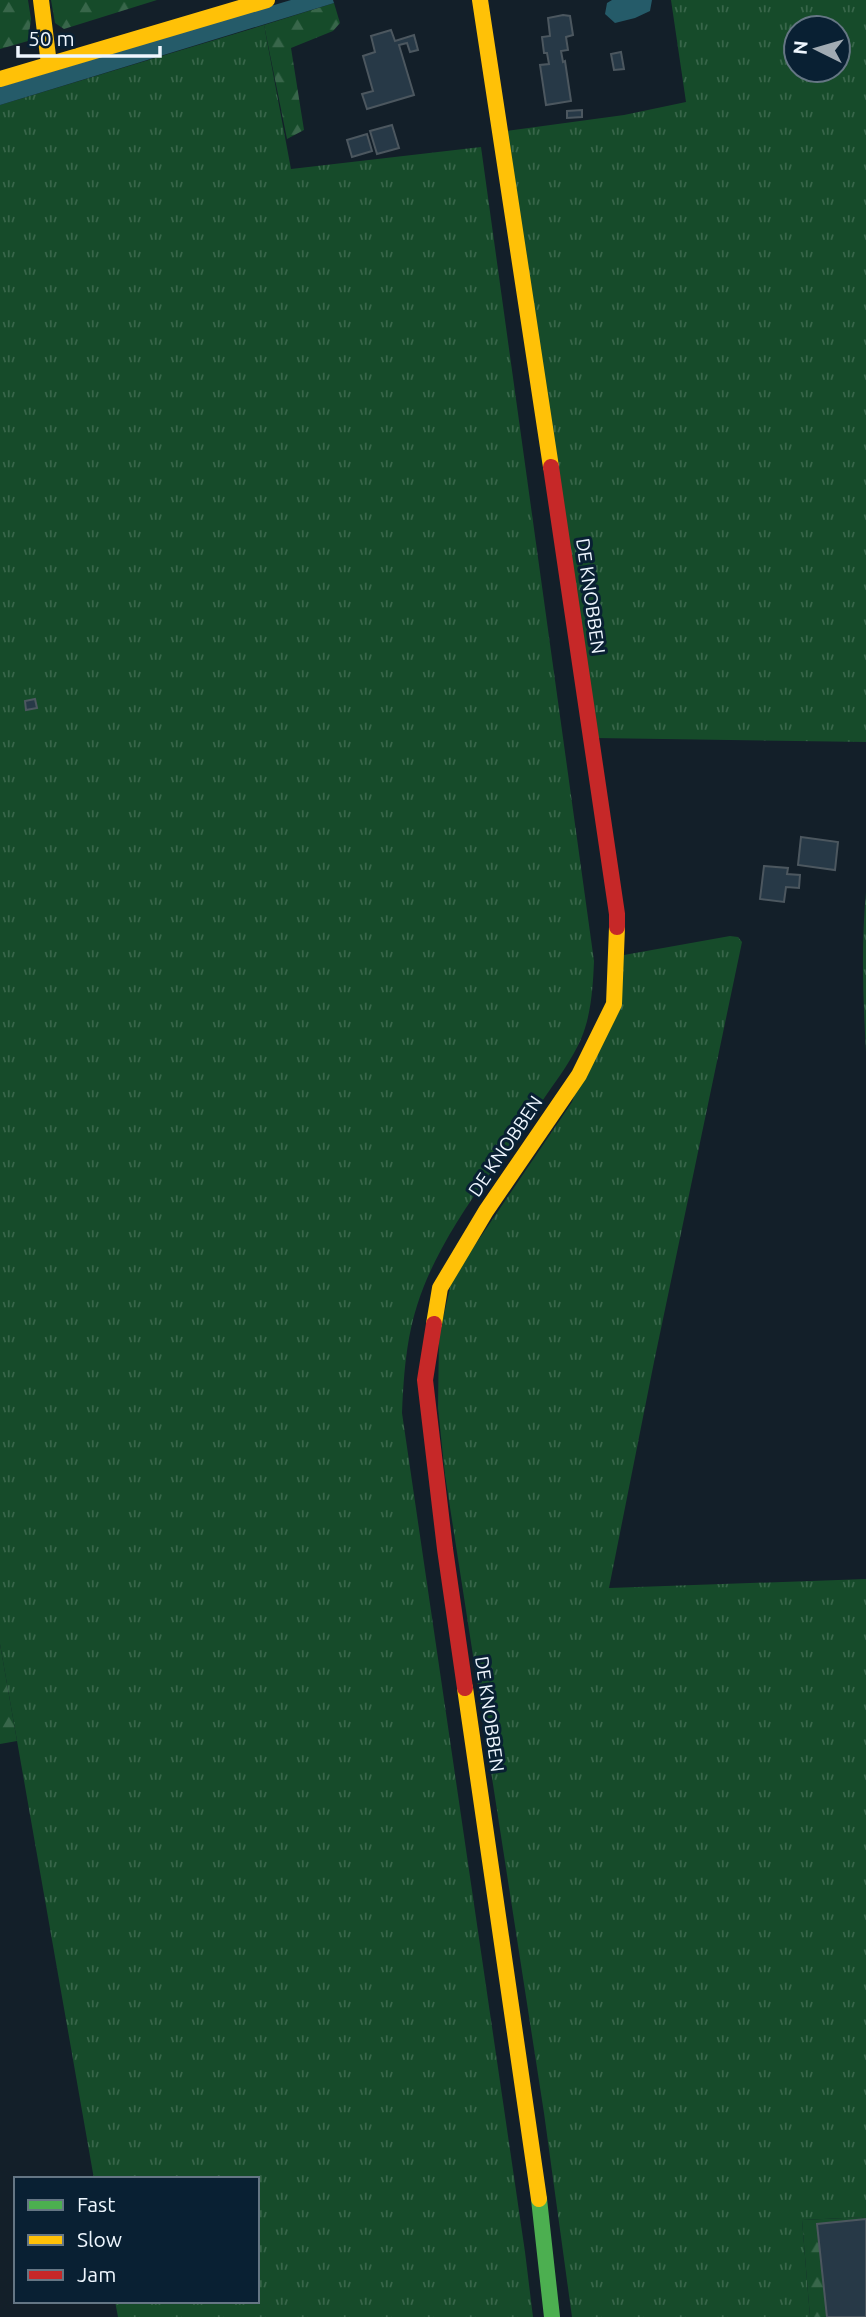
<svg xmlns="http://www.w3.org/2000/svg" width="866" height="2317" font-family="Ubuntu,sans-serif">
<defs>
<pattern id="grass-tufts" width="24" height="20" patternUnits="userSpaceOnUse" patternTransform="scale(1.75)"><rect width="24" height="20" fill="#164b2a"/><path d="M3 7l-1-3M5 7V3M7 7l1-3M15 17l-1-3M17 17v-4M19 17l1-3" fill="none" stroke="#38664a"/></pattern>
<pattern id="forest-firs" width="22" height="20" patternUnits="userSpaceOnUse" patternTransform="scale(1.75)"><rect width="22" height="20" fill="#164b2a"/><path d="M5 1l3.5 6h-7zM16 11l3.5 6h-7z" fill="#38664a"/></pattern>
</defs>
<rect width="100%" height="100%" fill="#131f29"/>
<path fill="url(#grass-tufts)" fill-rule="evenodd" d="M 671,0 L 866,0 L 866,742 L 596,738 L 507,131 L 624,115 L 686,102 ZM 796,28 L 838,28 L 838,70 L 796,70 Z
M 264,25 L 291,169 L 481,147 L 594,961 C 593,987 591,1016 581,1039 C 572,1059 559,1077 547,1094 C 513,1145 471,1194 442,1248 C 410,1307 405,1347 402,1413 L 525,2252 L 533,2317 L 118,2317 L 115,2301 L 257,2301 L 257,2179 L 94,2179 L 0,1644 L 0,105 Z
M 866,892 L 866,1052 C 863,999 861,946 866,892 Z
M 730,936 L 738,937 L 742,942 L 654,1362 L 609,1588 L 866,1579 L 866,2217 L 802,2220 L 810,2317 L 572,2317 L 544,2113 L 445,1475 L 438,1408 L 439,1336 L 452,1279 L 572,1102 L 624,955 Z"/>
<path fill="url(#forest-firs)" d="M 0,0 L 28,0 L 31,19 L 28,41 L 0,49 Z
M 51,0 L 157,0 L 64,29 L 55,23 Z
M 334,3 L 340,23 L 333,31 L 291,48 L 304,130 L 287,139 L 264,25 Z
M 0,1644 L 17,1741 L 0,1744 Z
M 866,2217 L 866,2236 L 832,2317 L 810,2317 L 802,2220 Z"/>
<path fill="#255b69" d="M 291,0 L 333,0 L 334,3 L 0,105 L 0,87 Z
M 612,0 L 652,0 L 650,11 L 635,18 L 615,23 L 605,14 L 607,3 Z"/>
<path fill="#273947" stroke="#4c575f" stroke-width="2" d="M 563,15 L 570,16 L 573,35 L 566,37 L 568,50 L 561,51 L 563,62 L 565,61 L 571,101 L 546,105 L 540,65 L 549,64 L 547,53 L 544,53 L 542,37 L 550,36 L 548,18 Z
M 391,30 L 395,41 L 414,35 L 418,50 L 410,52 L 407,43 L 399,45 L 414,95 L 367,109 L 362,94 L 373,91 L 363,56 L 375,52 L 371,36 Z
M 621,52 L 624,69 L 614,70 L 611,54 Z
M 582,110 L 582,117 L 567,118 L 567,111 Z
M 392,125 L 399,148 L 377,154 L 370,131 Z
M 367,134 L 372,151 L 352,157 L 347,140 Z
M 35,699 L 37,708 L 26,710 L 25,701 Z
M 801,837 L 838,842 L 835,870 L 798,865 Z
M 764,866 L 788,868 L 787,874 L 800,875 L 799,888 L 786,887 L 784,902 L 760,899 Z
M 866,2219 L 866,2317 L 827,2317 L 817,2224 Z"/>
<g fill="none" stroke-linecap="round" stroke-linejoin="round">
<path stroke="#4caf50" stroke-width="16" d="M 539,2199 L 552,2317"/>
<path stroke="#ffc107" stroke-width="16" d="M 41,0 L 49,64
M 480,0 L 551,467
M 0,79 L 267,0
M 434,1324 L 440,1288 L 486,1211 L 579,1075 L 614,1004 L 617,927
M 465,1688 L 539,2199"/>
<path stroke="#c62828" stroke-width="16" d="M 551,467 L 617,914 L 617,927
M 434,1324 L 425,1380 L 445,1549 L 465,1688"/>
</g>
<g text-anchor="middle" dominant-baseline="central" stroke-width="6" stroke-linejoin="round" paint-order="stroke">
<g font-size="19" fill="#eef6fe" stroke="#092033">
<text transform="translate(591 596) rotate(82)">DE KNOBBEN</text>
<text transform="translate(505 1146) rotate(-56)">DE KNOBBEN</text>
<text transform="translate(490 1714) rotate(82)">DE KNOBBEN</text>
</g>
</g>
<rect x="14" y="2177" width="245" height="126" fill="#092033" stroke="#657684" stroke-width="2"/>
<rect x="28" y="2200" width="35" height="10" fill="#4caf50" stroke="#657684" stroke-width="2"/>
<text x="77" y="2212" font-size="21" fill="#eef6fe">Fast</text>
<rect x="28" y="2235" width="35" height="10" fill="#ffc107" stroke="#657684" stroke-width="2"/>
<text x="77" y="2247" font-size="21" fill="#eef6fe">Slow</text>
<rect x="28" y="2270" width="35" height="10" fill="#c62828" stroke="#657684" stroke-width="2"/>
<text x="77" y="2282" font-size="21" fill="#eef6fe">Jam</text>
<g transform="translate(817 49) rotate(275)"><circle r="33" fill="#092033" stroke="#657684" stroke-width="2"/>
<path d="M0-5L12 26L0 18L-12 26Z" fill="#a1abb3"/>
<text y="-10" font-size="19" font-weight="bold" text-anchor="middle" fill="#eef6fe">N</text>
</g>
<path d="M18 46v10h142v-10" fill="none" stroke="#eef6fe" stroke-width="3.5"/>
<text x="28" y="46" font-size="21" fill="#eef6fe" stroke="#092033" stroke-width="5" paint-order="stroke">50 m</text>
</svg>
